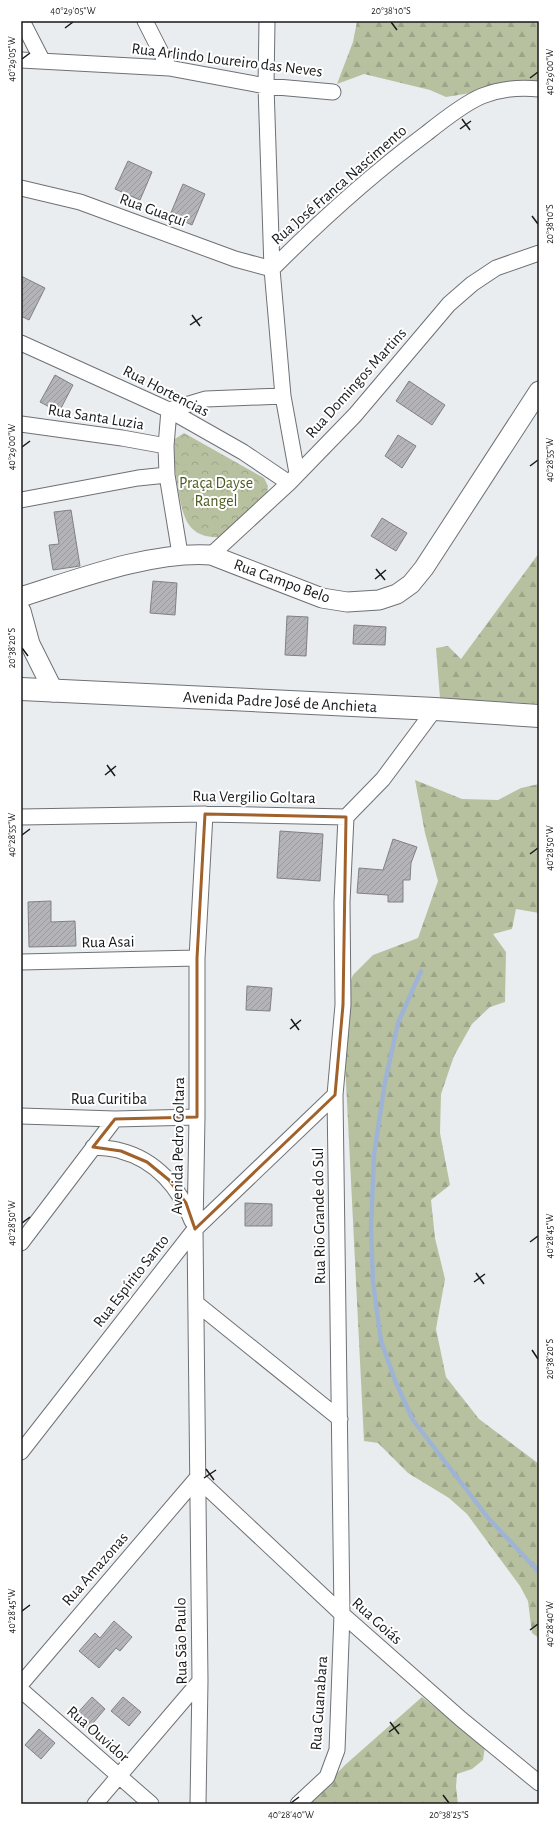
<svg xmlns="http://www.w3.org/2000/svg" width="560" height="1825" font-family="'Alegreya Sans',sans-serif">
<defs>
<pattern id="forest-firs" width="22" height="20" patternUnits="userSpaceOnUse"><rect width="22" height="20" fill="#b7c1a0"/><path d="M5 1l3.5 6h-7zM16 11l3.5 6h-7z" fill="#9da589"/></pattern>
<pattern id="park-crowns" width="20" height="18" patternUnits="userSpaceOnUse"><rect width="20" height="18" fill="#b7c1a0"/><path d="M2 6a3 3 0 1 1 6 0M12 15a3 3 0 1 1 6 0" fill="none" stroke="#9da589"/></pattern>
<pattern id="building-hatch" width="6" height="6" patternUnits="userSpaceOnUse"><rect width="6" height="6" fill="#b4b4b8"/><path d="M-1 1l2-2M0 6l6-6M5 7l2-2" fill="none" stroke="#9a9a9e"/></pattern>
</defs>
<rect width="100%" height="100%" fill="#e9edf0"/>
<path fill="url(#forest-firs)" d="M 357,21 L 539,21 L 539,84 L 525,84 L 446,97 L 430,90 L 364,74 L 337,84 L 353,42 Z
M 539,553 L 539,704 L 440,698 L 436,648 L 448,646 L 461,659 Z
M 415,780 L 462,799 L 498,800 L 521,788 L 539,784 L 539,913 L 516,909 L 512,929 L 493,934 L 506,952 L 505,1002 L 490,1007 L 472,1024 L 454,1056 L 441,1094 L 440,1133 L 450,1185 L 431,1200 L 435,1238 L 445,1279 L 436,1329 L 446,1377 L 479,1419 L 539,1464 L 539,1638 L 532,1633 L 528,1601 L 520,1586 L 467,1514 L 449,1498 L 408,1473 L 378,1443 L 364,1441 L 342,1002 L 353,975 L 373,955 L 418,938 L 438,881 L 425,833 Z
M 422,1697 L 485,1747 L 483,1760 L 472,1769 L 457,1774 L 456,1787 L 458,1804 L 307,1804 L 345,1765 Z"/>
<path fill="url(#park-crowns)" d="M 184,433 L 264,478 L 268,486 L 267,494 L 221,537 C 187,539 183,517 178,489 C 175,471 173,457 175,439 Z"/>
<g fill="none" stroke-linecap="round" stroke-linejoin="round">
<path stroke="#9fb4d5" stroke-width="4.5" d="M 421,971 L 398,1023 L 385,1082 L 374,1155 L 371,1228 L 373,1282 L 381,1341 L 396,1383 L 413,1420 L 489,1519 L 539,1572"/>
</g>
<path fill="url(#building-hatch)" stroke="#818185" d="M 128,161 L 152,172 L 140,200 L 115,189 Z
M 183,184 L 205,194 L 192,225 L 170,215 Z
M 21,276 L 45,288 L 29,320 L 21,316 Z
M 55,375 L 73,385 L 59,412 L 40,402 Z
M 409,381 L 445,405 L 432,425 L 396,401 Z
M 398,435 L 416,446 L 402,468 L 385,456 Z
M 71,510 L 80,566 L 53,570 L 49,545 L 59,544 L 54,512 Z
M 382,518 L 407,533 L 396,551 L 371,536 Z
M 153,581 L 177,583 L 175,615 L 150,613 Z
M 287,616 L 308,617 L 306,656 L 285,655 Z
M 354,625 L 386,627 L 385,645 L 353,644 Z
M 280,831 L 323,834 L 320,881 L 277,878 Z
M 393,839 L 417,847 L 411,863 L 410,880 L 403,880 L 403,902 L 388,902 L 388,895 L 357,893 L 359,868 L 383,870 Z
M 51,901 L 51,922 L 75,921 L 76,946 L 29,947 L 28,902 Z
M 247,986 L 272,988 L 270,1011 L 246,1010 Z
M 245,1203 L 272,1204 L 272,1226 L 245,1226 Z
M 114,1621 L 132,1637 L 120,1651 L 116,1648 L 99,1668 L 79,1651 L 95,1633 L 100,1638 Z
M 92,1697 L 105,1709 L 87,1730 L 73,1718 Z
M 123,1697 L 141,1712 L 129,1726 L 111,1711 Z
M 39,1729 L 55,1743 L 41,1759 L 25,1745 Z"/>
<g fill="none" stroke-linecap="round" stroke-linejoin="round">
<g stroke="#6e7175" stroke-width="17">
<path id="minor" d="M 22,21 L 42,60
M 145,21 L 169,68
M 267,21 L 266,86 L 272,269 L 283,396 L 297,473
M 21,60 L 169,68 L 266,86 L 333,92
M 21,188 L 80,202 L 235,259 L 272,269 C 321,220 372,174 427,133 C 442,121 465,103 482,96 C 500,89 521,87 539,89
M 21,343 L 169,410 L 243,452 L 289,483
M 21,424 L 122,438 L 166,446
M 21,500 L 138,478 L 167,475
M 180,554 L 167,475 L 166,446 L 169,410 L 206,399 L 283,396
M 211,555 L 289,483 L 355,415 L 449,304 L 472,284 L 496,268 L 539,253
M 21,817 L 205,814 L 346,817 L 383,779 L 435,709
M 21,962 L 197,958
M 21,1116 L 115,1119 L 197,1117
M 93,1147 C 102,1148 112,1148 121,1151 C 156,1160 180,1188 192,1221
M 21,1243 L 115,1119
M 196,1303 L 340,1419
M 21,1452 L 195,1229 L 335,1095
M 197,1478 L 342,1614 L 461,1719 L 539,1783
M 21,1684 L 197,1478
M 21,1690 L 151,1804
M 95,1804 L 200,1681
M 198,1804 L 200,1681 L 195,1229 L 197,1117 L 197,958 L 205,814
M 298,1804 L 327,1777 L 337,1750 L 342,1614 L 335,1095 L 343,1005 L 342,902 L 346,817"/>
</g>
<g stroke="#6e7175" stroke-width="21">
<path id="tertiary" d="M 21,597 C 78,579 151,551 211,555 L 322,598 L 347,602 L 379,600 L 397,594 L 411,584 L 424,568 L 539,391
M 21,611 L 30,644 L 54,692"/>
</g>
<g stroke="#6e7175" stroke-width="24">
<path id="secondary" d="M 21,689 L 435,709 L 539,716"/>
</g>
<use href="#minor" stroke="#fff" stroke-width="15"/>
<use href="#tertiary" stroke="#fff" stroke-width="19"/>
<use href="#secondary" stroke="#fff" stroke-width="22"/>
</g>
<path fill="none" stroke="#a1612b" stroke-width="3" stroke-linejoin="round" d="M 205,814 L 346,817 L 343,1005 L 335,1095 L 195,1229 L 186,1203 L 169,1180 L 147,1162 L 121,1151 L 93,1147 L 115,1119 L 197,1117 L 197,958 Z"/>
<path fill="none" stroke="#18191b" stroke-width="1.5" d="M 391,22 L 397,30M 65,28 L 73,22M 22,59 L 30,53M 530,78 L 538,72M 462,119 L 470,130M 460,129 L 471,121M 532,216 L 538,224M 192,315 L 200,326M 190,325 L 202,317M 22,447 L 30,441M 530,466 L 538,460M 376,569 L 385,580M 375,579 L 386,570M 22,648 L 28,656M 107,765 L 115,776M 105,775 L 116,766M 22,835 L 30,829M 530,854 L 538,848M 291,1019 L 299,1030M 290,1029 L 301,1020M 22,1223 L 30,1217M 530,1242 L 538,1236M 476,1273 L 484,1284M 474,1282 L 485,1274M 532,1350 L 538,1359M 206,1469 L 214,1480M 204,1478 L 216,1470M 22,1611 L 30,1605M 530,1630 L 538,1624M 390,1722 L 399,1734M 389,1732 L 400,1724M 443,1795 L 449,1803M 291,1803 L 299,1797"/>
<g text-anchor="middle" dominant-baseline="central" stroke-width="4" stroke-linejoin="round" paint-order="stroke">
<g font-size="16" fill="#18191b" stroke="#fff">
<text transform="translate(227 60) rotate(7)">Rua Arlindo Loureiro das Neves</text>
<text transform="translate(339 185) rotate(-41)">Rua José Franca Nascimento</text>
<text transform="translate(153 210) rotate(20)">Rua Guaçuí</text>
<text transform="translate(356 383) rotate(-48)">Rua Domingos Martins</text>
<text transform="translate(166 391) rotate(27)">Rua Hortencias</text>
<text transform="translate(96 417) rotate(9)">Rua Santa Luzia</text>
<text transform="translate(282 581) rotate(20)">Rua Campo Belo</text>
<text transform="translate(280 702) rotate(3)">Avenida Padre José de Anchieta</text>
<text transform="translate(254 797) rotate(1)">Rua Vergilio Goltara</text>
<text transform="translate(108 942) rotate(-1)">Rua Asai</text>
<text x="109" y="1099">Rua Curitiba</text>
<text transform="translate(178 1146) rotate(-89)">Avenida Pedro Goltara</text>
<text transform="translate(319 1216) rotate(-91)">Rua Rio Grande do Sul</text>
<text transform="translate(131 1281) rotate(-52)">Rua Espírito Santo</text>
<text transform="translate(95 1569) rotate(-49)">Rua Amazonas</text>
<text transform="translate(377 1621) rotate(42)">Rua Goiás</text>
<text transform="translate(181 1641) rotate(-91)">Rua São Paulo</text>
<text transform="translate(319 1703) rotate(-86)">Rua Guanabara</text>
<text transform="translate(98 1734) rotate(41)">Rua Ouvidor</text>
</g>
<g font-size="16" fill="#4e5b22" stroke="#fff">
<text x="216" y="483">Praça Dayse<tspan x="216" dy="18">Rangel</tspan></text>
</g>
</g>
<rect width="560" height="1825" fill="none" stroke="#ffffff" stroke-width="44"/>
<rect x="22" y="22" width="516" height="1781" fill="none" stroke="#18191b" stroke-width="1.5"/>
<g font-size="10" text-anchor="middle" fill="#18191b">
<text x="73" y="14">40°29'05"W</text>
<text x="391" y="14">20°38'10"S</text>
<text transform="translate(11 59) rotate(-90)" y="4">40°29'05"W</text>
<text transform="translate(549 72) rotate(-90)" y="4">40°29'00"W</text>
<text transform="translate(549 224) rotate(-90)" y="4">20°38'10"S</text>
<text transform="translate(11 447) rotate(-90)" y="4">40°29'00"W</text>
<text transform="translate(549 460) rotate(-90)" y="4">40°28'55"W</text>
<text transform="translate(11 648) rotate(-90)" y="4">20°38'20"S</text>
<text transform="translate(11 835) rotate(-90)" y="4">40°28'55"W</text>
<text transform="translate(549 848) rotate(-90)" y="4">40°28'50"W</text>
<text transform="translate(11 1223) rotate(-90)" y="4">40°28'50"W</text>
<text transform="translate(549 1236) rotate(-90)" y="4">40°28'45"W</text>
<text transform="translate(549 1359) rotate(-90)" y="4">20°38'20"S</text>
<text transform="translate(11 1611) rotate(-90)" y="4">40°28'45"W</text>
<text transform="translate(549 1624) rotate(-90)" y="4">40°28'40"W</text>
<text x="291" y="1818">40°28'40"W</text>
<text x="449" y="1818">20°38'25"S</text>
</g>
</svg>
